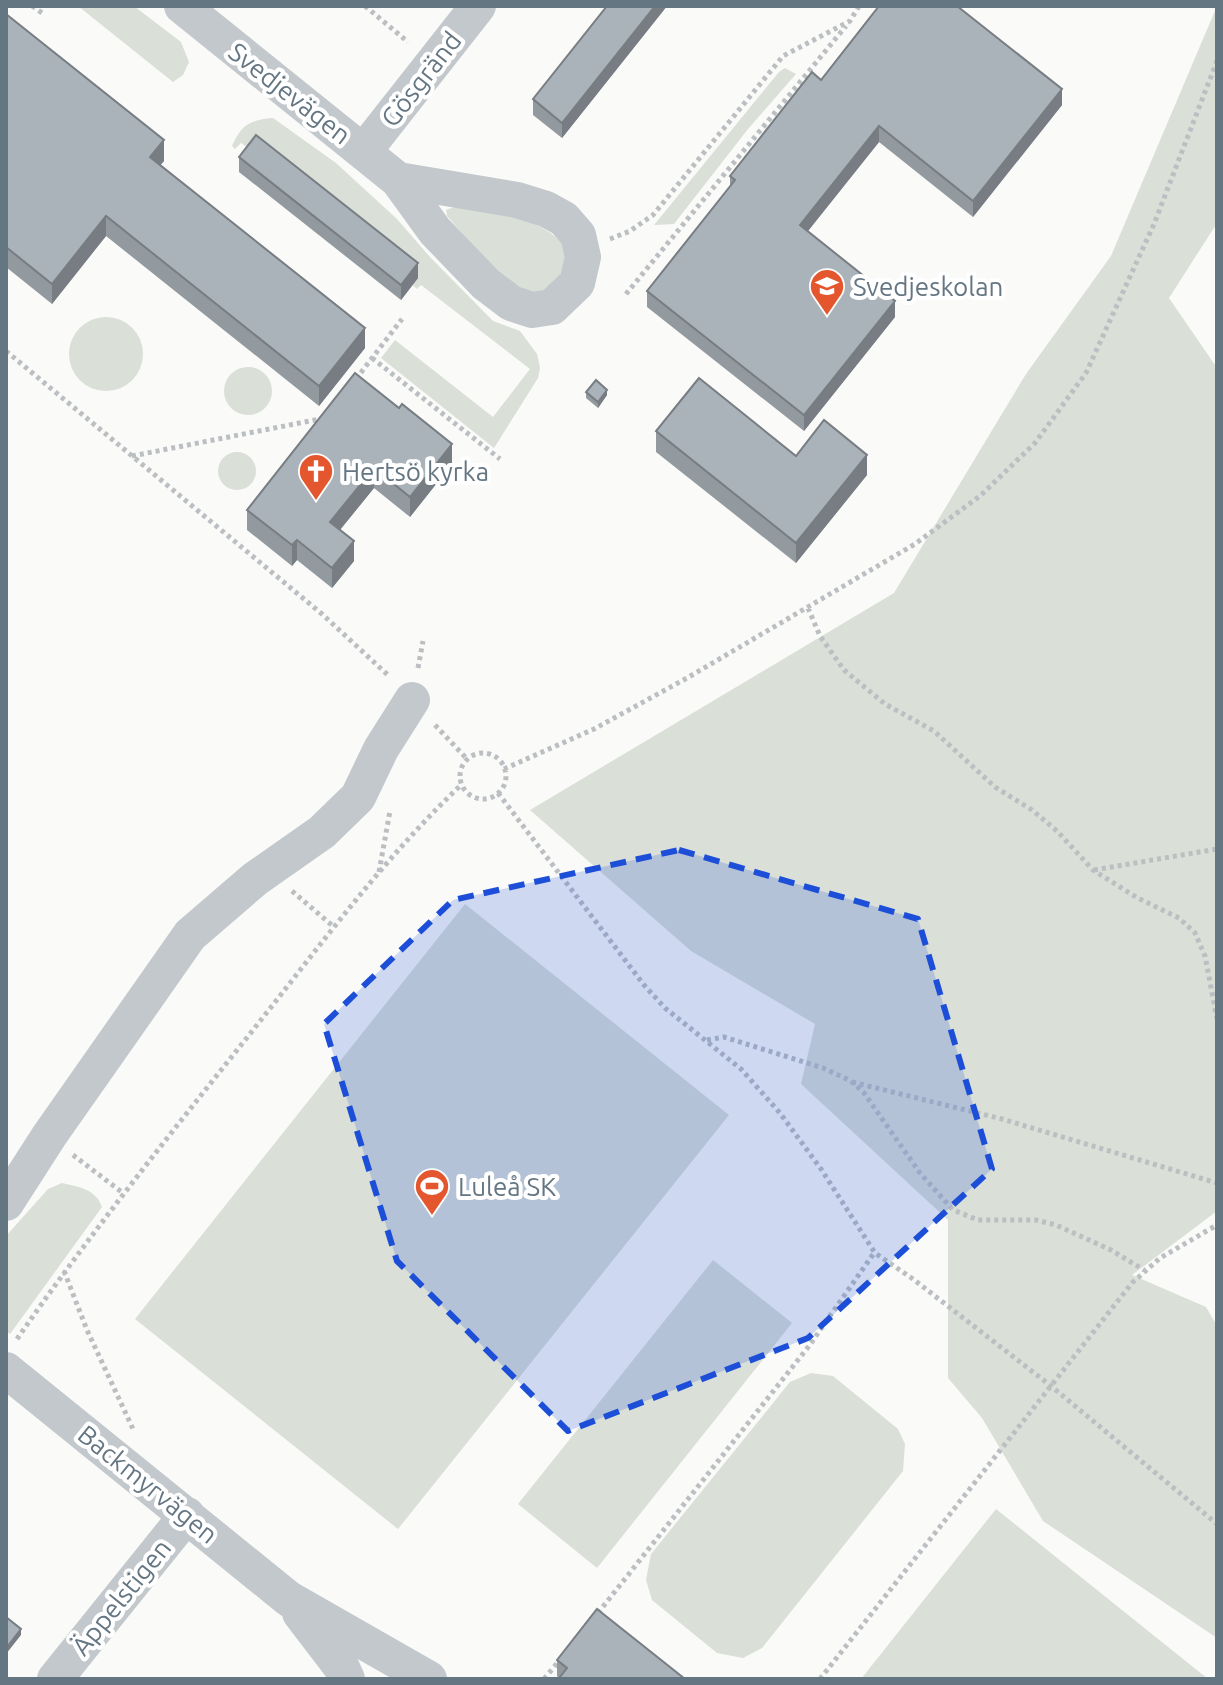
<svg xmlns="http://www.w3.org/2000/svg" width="1223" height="1685" font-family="Ubuntu,sans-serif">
<rect width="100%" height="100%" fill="#fafaf8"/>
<path fill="#dadfd7" d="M 78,6 L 134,6 L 181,42 L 189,62 L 183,75 L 173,82 Z
M 1217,6 L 1217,223 L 1169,298 L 1217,368 L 1217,1211 L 1132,1275 L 1206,1307 L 1217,1326 L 1217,1638 L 1043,1521 L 982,1418 L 948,1378 L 948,1220 L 801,1084 L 815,1024 L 691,951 L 530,810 L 894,593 L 1026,374 L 1111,256 Z
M 785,68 L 796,74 L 748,129 L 674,224 L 654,225 L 779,72 Z
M 273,118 L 336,163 L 397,219 L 430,257 L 493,321 L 520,331 L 537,354 L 540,368 L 538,378 L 494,448 L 381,358 L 395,340 L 493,417 L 530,369 L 421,285 L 417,289 L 255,153 L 241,143 L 235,149 L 232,146 C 242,124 250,120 273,118 Z
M 454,207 C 499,213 534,214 567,247 C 568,262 564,268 556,281 C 529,323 466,236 447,216 L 446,210 Z
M69 354a37 37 0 1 1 74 0a37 37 0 1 1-74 0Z
M224 391a24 24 0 1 1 48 0a24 24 0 1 1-48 0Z
M218 471a19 19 0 1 1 38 0a19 19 0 1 1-38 0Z
M 465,904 L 729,1115 L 398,1529 L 135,1319 Z
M 62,1183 C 79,1187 96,1189 102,1207 L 10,1334 L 6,1331 L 6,1236 L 48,1189 Z
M 713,1260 L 792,1323 L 597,1568 L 518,1504 Z
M 811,1373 L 833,1376 L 898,1429 L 905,1444 L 903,1471 L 762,1648 L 743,1658 L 717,1653 L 652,1600 L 646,1580 L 651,1554 L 790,1382 Z
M 996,1509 L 1208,1679 L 861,1679 Z"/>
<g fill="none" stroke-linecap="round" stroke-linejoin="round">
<path stroke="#bbbfc2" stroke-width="5" stroke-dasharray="4 4" stroke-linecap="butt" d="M 32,6 L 45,15
M 365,6 L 408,42
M 610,239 L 630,231 L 653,215 L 783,56 L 850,21 L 859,6
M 626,294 L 846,26
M 6,351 L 322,614 L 390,677
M 372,358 L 500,459
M 356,379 L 402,319
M 132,456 L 325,418
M 808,608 L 820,636 L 844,670 L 885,704 L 934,731 L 995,787 L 1032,810 L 1057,831 L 1093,870 L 1136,897 L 1179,918 L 1195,933 L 1205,956 L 1217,1019
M 418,668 L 423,641
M 435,725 L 467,759
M460 776a23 23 0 1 1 46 0a23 23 0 1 1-46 0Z
M 504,769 L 594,729 L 687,678 L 915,544 L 980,496 L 1035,443 L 1086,373 L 1154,224 L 1217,61
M 498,793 L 644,985 L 665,1008 L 741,1069 L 780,1113 L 821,1169 L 875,1253 L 913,1279 L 1051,1386 L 1217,1524
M 1094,870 L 1217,849
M 379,872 L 390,811
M 292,891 L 334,927
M 707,1040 L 724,1037 L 823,1068 L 851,1081 L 864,1093 L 920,1173 L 953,1210 L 978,1220 L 1036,1220 L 1056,1225 L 1111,1250 L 1144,1270
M 852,1082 L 1002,1119 L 1217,1183
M 73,1155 L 123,1193
M 64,1271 L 87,1330 L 133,1429
M 17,1339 C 92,1231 175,1128 257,1025 C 322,943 385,857 461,785
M 598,1613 L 809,1346 L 874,1253
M 544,1679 L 559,1661
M 820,1679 L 1132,1283 L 1160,1258 L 1217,1225"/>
<path stroke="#c3c8cc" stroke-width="36" d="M 182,6 L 398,180 L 435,231 L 486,284 L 511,303 L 532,310 L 552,307 L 577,283 L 583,257 L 578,235 L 564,219 L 546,209 L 517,200 L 398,180
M 364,151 L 478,6
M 6,1203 L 49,1136 L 190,935 L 255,879 L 322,832 L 358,797 L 381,749 L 412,700
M 6,1370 L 289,1599 L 429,1679
M 300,1613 L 342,1668 L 347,1679
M 55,1679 L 187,1515"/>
</g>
<path fill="#929a9f" d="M 607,6 L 667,6 L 562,138 L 533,115 L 533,99 Z
M 6,14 L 164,161 L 160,165 L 365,348 L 319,406 L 106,236 L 52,304 L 6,267 Z
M 821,80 L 1062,105 L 973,217 L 879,142 L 808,231 L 895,317 L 804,431 L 647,307 L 647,291 L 730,188 L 730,176 Z
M 239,157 L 418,278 L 401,300 L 239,172 Z
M 355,373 L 452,464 L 410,517 L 374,488 L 340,530 L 354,561 L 332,588 L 297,560 L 292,566 L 247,530 L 247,510 Z
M 586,392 L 607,395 L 598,408 L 586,398 Z
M 656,431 L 796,456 L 867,475 L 796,563 L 656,452 Z
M 557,1660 L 685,1679 L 560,1679 L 557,1676 Z"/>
<path fill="#777d82" d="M 655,6 L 667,6 L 562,138 L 562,123 Z
M 1062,89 L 1062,105 L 973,217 L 973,201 Z
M 879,126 L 879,142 L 800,241 L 800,225 Z
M 164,140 L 164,161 L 150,177 L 150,157 Z
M 106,216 L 106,236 L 52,304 L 52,284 Z
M 418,263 L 418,278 L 401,300 L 401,285 Z
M 895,301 L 895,317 L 804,431 L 804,415 Z
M 365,328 L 365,348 L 319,406 L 319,386 Z
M 607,390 L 607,395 L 598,408 L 598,402 Z
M 452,444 L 452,464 L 410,517 L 410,497 Z
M 867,455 L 867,475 L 796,563 L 796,543 Z
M 374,468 L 374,488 L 330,542 L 330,522 Z
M 297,540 L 297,560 L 292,566 L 292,545 Z
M 354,541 L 354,561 L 332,588 L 332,568 Z
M 21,1629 L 21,1635 L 6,1654 L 6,1644 Z"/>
<path fill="#aab3b9" stroke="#777d82" stroke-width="2" d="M 607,6 L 655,6 L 562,123 L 533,99 Z
M 879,6 L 957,6 L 1062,89 L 973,201 L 879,126 L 800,225 L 895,301 L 804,415 L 647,291 L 735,180 L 730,176 L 812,72 L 821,80 Z
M 6,14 L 164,140 L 150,157 L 365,328 L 319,386 L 106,216 L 52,284 L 6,247 Z
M 256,135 L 418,263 L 401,285 L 239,157 Z
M 355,373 L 399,408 L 402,404 L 452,444 L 410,497 L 374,468 L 330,522 L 354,541 L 332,568 L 297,540 L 292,545 L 247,510 Z
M 699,378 L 796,456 L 824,420 L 867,455 L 796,543 L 656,431 Z
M 596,380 L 607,390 L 598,402 L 586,392 Z
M 597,1609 L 685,1679 L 562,1679 L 560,1677 L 567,1668 L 557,1660 Z
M 6,1617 L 21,1629 L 7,1647 L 7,1642 L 6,1641 Z"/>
<path fill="#1d4ed8" fill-opacity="0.2" stroke="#1d4ed8" stroke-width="6" stroke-dasharray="16 10" stroke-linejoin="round" d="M 679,850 L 918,919 L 992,1169 L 808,1338 L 568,1431 L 397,1261 L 324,1024 L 453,900 Z"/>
<defs>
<g id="school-pin" transform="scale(1.8)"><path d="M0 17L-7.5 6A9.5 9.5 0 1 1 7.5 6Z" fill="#e4572e" stroke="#fff"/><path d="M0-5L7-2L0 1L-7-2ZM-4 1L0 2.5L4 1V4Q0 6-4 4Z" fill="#fff"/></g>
<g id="church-pin" transform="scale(1.8)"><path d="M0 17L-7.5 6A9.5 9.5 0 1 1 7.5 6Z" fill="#e4572e" stroke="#fff"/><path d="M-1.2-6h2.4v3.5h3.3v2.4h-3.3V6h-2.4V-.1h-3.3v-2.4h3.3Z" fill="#fff"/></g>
<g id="stadium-pin" transform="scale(1.8)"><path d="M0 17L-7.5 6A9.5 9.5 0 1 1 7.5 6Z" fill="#e4572e" stroke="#fff"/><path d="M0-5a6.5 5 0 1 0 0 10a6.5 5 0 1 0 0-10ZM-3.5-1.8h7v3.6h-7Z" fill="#fff"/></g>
</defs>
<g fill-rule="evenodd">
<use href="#school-pin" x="827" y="286"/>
<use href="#church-pin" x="316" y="471"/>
<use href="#stadium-pin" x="432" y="1186"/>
</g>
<g text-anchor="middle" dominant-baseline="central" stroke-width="8" stroke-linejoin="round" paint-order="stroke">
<g font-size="26" fill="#657683" stroke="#fff">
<text transform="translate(421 79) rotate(-52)">Gösgränd</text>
<text transform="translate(290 93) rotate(38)">Svedjevägen</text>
<text transform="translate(148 1484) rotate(39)">Backmyrvägen</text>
<text transform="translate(121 1597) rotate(-51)">Äppelstigen</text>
</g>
<g font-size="26" fill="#657683" stroke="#fff" text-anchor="start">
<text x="853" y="286">Svedjeskolan</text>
<text x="342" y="471">Hertsö kyrka</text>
<text x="458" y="1186">Luleå SK</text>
</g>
</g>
<rect width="1223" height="1685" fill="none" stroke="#657683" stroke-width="16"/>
</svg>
